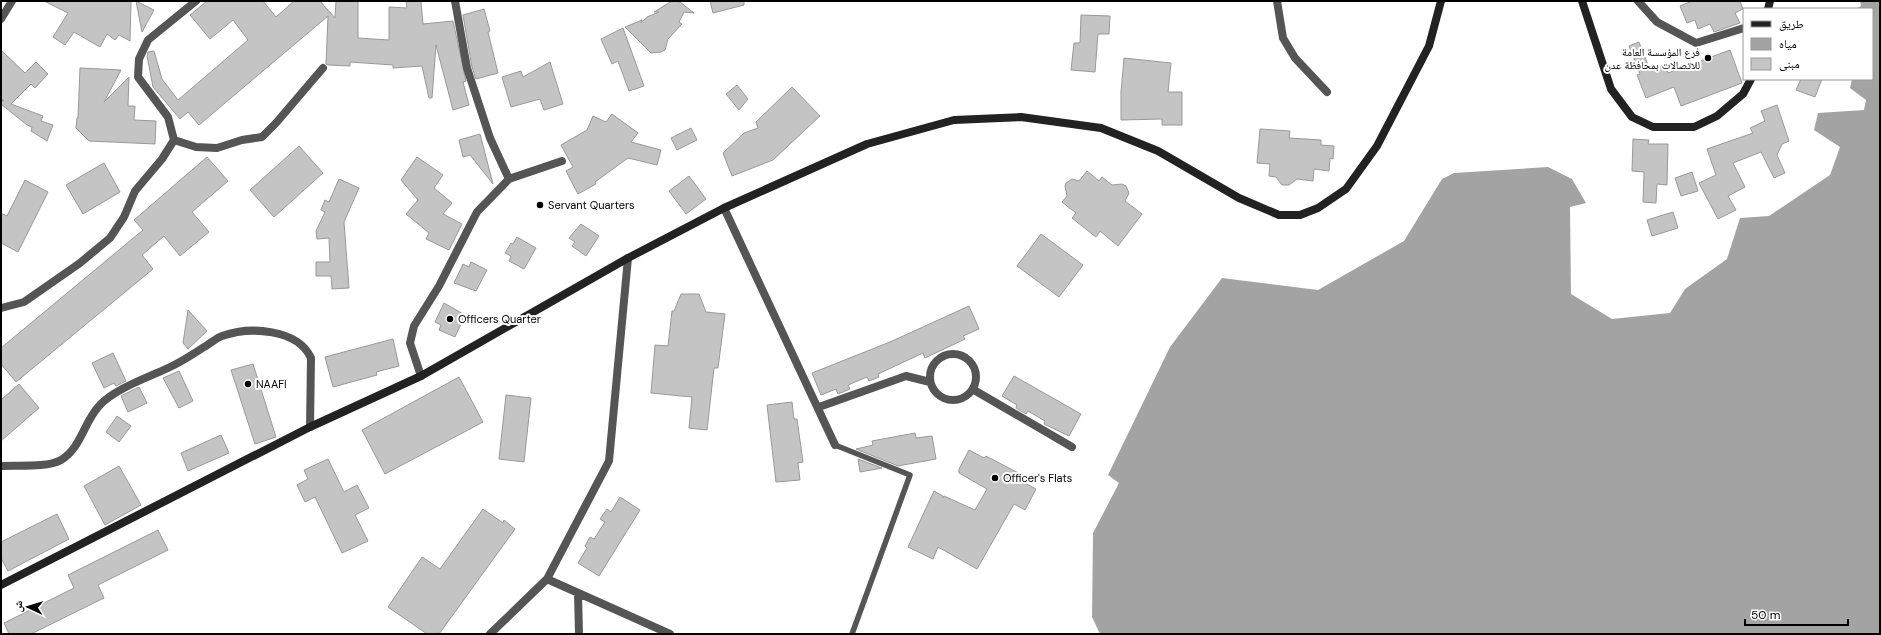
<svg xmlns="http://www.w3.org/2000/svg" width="1881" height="635" font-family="'DM Sans','Noto Naskh Arabic',sans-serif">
<rect width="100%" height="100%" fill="#fff"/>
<path fill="#a3a3a3" d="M 1860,1 L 1880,1 L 1880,634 L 1100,634 L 1092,617 L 1093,533 L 1119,483 L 1108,475 L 1170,347 L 1222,278 L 1318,290 L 1404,241 L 1442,179 L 1454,173 L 1548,167 L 1572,179 L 1586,203 L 1570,207 L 1571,294 L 1612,319 L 1670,313 L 1685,289 L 1727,259 L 1740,218 L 1769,216 L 1830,175 L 1840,147 L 1814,130 L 1818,113 L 1864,110 L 1866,100 L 1850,88 L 1852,79 L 1872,79 L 1872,9 L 1856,9 L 1861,6 Z"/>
<path fill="#c4c4c4" stroke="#999" d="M 44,1 L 131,1 L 130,41 L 119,35 L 115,40 L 107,34 L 100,47 L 74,32 L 65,45 L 53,37 L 68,13 Z
M 136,1 L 154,10 L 142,32 Z
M 207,1 L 263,1 L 276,17 L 294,1 L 320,1 L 335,18 L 336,1 L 358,1 L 358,38 L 389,40 L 389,7 L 407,8 L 406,1 L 421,1 L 423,24 L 453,21 L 466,81 L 463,82 L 469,105 L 453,110 L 436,45 L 432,98 L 429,98 L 422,66 L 393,68 L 393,65 L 350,62 L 350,66 L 328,65 L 326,64 L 328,16 L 199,125 L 188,112 L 180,119 L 153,87 L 147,56 L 148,52 L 154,51 L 162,79 L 178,100 L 248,40 L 233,20 L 210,39 L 190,15 Z
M 672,1 L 680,2 L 694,13 L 684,12 L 679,22 L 682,24 L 668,39 L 665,50 L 661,52 L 651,53 L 625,27 L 642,20 L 641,23 L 647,17 L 659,12 L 654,12 Z
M 710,1 L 744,1 L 744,5 L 713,13 Z
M 1692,1 L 1740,1 L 1743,9 L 1735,13 L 1740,23 L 1714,32 L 1710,24 L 1698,29 L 1695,20 L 1687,23 L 1680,6 Z
M 484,9 L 490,31 L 488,32 L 498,73 L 476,79 L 472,67 L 463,15 Z
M 1081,15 L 1110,16 L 1109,34 L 1098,34 L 1095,72 L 1071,70 L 1074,43 L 1080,43 Z
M 623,28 L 644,86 L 629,91 L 618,61 L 612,64 L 601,39 Z
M 1639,42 L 1650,70 L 1665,65 L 1668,73 L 1730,50 L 1742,83 L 1681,106 L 1674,87 L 1646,98 L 1637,75 L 1640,74 L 1629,46 Z
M 1,50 L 25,73 L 36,62 L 48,74 L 35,88 L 31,84 L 11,104 L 43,116 L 41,121 L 53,125 L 47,141 L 31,131 L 32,127 L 27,125 L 1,104 L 1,100 L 4,101 L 1,98 Z
M 1124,58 L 1171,63 L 1168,92 L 1182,92 L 1182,125 L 1162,125 L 1162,119 L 1121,120 L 1121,92 Z
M 550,62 L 563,104 L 544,110 L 540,99 L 511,107 L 502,77 L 521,71 L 523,77 Z
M 80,68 L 121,70 L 104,102 L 129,77 L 128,106 L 135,106 L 134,120 L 156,121 L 155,144 L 89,141 L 76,128 L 77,118 L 78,118 Z
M 1801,79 L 1822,79 L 1815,97 L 1796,90 Z
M 737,85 L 748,99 L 739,110 L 726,94 Z
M 792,87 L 820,116 L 773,160 L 732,176 L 723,153 L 744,133 L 758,128 L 756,122 Z
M 1777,105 L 1789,141 L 1782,144 L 1777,155 L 1785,173 L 1774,178 L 1761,152 L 1733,163 L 1745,187 L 1728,196 L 1736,210 L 1718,219 L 1699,183 L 1716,175 L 1707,149 L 1753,133 L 1750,128 L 1765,121 L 1761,111 Z
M 612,114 L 638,133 L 631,142 L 661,150 L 657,165 L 628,158 L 595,182 L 596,184 L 578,194 L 566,171 L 573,167 L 561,145 L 587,130 L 593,116 L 606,122 Z
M 691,128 L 697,140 L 677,150 L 671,138 Z
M 1260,129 L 1290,131 L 1289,138 L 1321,140 L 1321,145 L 1334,146 L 1333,159 L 1330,158 L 1329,171 L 1314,169 L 1313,181 L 1297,179 L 1289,185 L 1282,185 L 1276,177 L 1269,176 L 1270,164 L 1257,163 Z
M 480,134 L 493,184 L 470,155 L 463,157 L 459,140 Z
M 1633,139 L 1649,140 L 1648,144 L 1668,144 L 1667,185 L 1657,184 L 1656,203 L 1643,202 L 1644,172 L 1632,171 Z
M 299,146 L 323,173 L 274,217 L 250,190 Z
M 207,157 L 228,181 L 192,212 L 209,232 L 180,256 L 164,236 L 142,255 L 153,269 L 16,382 L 1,364 L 1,348 L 143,230 L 134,220 Z
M 417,157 L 443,175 L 434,188 L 452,203 L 443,214 L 462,224 L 449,250 L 426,239 L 429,233 L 406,214 L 418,200 L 401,180 Z
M 104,163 L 120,192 L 83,214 L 66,185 Z
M 1087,171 L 1099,181 L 1102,177 L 1112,185 L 1122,184 L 1126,186 L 1129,193 L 1125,201 L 1142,214 L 1118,246 L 1100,231 L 1096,237 L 1072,218 L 1076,213 L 1062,202 L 1067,196 L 1065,186 L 1066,183 L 1072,179 L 1079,181 Z
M 1692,172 L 1698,191 L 1681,196 L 1675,178 Z
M 689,176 L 706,199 L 686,214 L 669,191 Z
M 339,179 L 359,188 L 344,222 L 349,288 L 332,289 L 331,276 L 316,276 L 316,262 L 330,262 L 329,238 L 317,239 L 316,231 L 325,212 L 321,210 L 325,200 L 329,202 Z
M 25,180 L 48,192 L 18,252 L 1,243 L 1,213 L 7,216 Z
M 1673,212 L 1678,228 L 1652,236 L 1647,220 Z
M 581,224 L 599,236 L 586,256 L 572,246 L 575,242 L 569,238 Z
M 1041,234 L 1083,265 L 1059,297 L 1017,266 Z
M 517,237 L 536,248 L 524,269 L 509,261 L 511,256 L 505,253 L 511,243 L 513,244 Z
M 471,262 L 487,270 L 476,291 L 454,283 L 463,264 L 469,267 Z
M 681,294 L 699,294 L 706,312 L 725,314 L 718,368 L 714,368 L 707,430 L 689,428 L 692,397 L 651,393 L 655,345 L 668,346 L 672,311 L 674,311 Z
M 444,303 L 465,315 L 455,337 L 439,330 L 441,325 L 435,322 Z
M 969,306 L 979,329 L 963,336 L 965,339 L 925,358 L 923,353 L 878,374 L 879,377 L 869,381 L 867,377 L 848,385 L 850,389 L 838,394 L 836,389 L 821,395 L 812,373 L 890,342 Z
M 188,310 L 207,331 L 188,349 L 183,343 Z
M 393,339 L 399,366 L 376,372 L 377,375 L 333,387 L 325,357 Z
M 113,353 L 126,381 L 116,386 L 114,383 L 104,388 L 92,363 Z
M 253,364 L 276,437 L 255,444 L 231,370 Z
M 179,371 L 193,401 L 179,408 L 163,378 Z
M 1014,376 L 1081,414 L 1069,436 L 1044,424 L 1045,421 L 1028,411 L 1026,414 L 1016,408 L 1017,405 L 1002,396 Z
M 459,377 L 483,422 L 385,474 L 362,430 Z
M 19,384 L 39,408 L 1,441 L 1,400 Z
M 139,387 L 147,403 L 128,412 L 121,396 Z
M 506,395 L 531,398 L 524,462 L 499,459 Z
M 792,402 L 794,419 L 797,419 L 803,462 L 798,463 L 800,480 L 776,482 L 767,405 Z
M 117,416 L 131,426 L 119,442 L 106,432 Z
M 915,433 L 916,438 L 932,436 L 936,459 L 898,466 L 856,449 L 873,445 L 872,441 Z
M 221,435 L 229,453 L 188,471 L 181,453 Z
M 969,450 L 984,458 L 986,456 L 1024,476 L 1021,481 L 1036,489 L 1025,510 L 1014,504 L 977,569 L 938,547 L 933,559 L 908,547 L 934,491 L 943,496 L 943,498 L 944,496 L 975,510 L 987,489 L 959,473 L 959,469 Z
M 328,459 L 344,492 L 357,485 L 369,508 L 355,515 L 368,541 L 342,553 L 315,497 L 305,502 L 297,485 L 308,479 L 304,470 Z
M 858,459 L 882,468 L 860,472 Z
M 119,466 L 141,505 L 105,525 L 84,486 Z
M 620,497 L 640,510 L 599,576 L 578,563 L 587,548 L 585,546 L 590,537 L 594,539 L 605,522 L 600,519 L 607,509 L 611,512 Z
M 483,509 L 503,523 L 504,520 L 515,529 L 439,634 L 427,634 L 388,607 L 422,557 L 440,569 Z
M 57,514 L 69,539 L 8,571 L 1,558 L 1,542 Z
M 158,530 L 168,550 L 98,585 L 104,598 L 31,634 L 9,634 L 4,623 L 74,588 L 68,575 Z"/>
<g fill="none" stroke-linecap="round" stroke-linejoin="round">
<path stroke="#555" stroke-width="5.5" d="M 835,445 L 910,475 L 852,634"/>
<path stroke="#555" stroke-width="8" d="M 455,1 L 467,68 L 490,138 L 509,179
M 1277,1 L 1283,38 L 1295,58 L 1327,92
M 1638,1 L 1657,22 L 1696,43 L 1744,28
M 1,19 L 12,1
M 174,140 L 196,147 L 217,148 L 242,140 L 262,137 L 276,123 L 323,68
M 724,208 L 835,445
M 1,308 L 24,302 L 80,263 L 110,238 L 124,217 L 135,191 L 162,159 L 174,140 L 168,117 L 138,77 L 139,59 L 148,40 L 196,1
M930 377a23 23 0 1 1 46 0a23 23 0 1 1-46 0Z
M 421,376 L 410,343 L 414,326 L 439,286 L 477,212 L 509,179 L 562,161
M 974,390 L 1072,447
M 819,407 L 906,376 L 930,382
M 1,466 C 17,465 47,468 61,460 C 81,448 84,422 99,406 C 114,389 147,378 168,368 C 181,362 192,355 204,347 C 210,344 216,338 222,336 C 250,326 298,329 311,358 L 310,427
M 547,579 L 670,634
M 578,593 L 579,634
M 490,634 L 547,579 L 609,461 L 628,258"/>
<path stroke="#222" stroke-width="8" d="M 1582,1 L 1611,89 L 1632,117 L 1653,127 L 1694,127 L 1717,116 L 1743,94 L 1751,79
M 1768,9 L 1770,1
M 1,585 L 310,427 L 421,376 L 628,258 L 724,208 L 867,144 L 954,120 L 1021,117 L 1101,128 L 1158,151 L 1239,198 L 1279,215 L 1300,215 L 1318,208 L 1346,189 L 1377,146 L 1429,46 L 1441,1"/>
</g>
<g fill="#000" stroke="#fff" stroke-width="1.5">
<circle cx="1708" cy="58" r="4"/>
<circle cx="540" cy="205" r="4"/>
<circle cx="450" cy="319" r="4"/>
<circle cx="248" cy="384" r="4"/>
<circle cx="995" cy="478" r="4"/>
</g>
<g text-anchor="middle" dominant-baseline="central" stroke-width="4" stroke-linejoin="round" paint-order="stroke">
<g font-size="11" fill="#000" stroke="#fff" text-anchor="start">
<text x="1700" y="52" text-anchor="end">فرع المؤسسة العامة<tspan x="1700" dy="13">للاتصالات بمحافظة عدن</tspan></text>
<text x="548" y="205">Servant Quarters</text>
<text x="458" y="319">Officers Quarter</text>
<text x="256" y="384">NAAFI</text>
<text x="1003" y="478">Officer's Flats</text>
</g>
</g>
<rect width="1881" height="635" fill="none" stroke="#000000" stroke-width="4"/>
<rect x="1743" y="8" width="130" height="72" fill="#ffffff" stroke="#999999"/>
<rect x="1751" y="21" width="20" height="6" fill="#222222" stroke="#999999"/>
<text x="1779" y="28" font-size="12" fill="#000000">طريق</text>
<rect x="1751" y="38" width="20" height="12" fill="#a3a3a3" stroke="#999999"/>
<text x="1779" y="48" font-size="12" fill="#000000">مياه</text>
<rect x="1751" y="58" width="20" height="12" fill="#c4c4c4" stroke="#999999"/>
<text x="1779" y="68" font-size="12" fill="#000000">مبنى</text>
<g transform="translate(28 607) rotate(274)" stroke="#ffffff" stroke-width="3" paint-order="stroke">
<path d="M0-3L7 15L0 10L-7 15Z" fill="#000000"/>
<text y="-6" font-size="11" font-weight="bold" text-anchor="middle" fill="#000000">ش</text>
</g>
<path d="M1745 619v6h103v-6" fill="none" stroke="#000000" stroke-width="2"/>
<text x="1751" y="619" font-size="12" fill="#000000" stroke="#ffffff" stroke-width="3" paint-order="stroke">50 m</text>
</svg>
